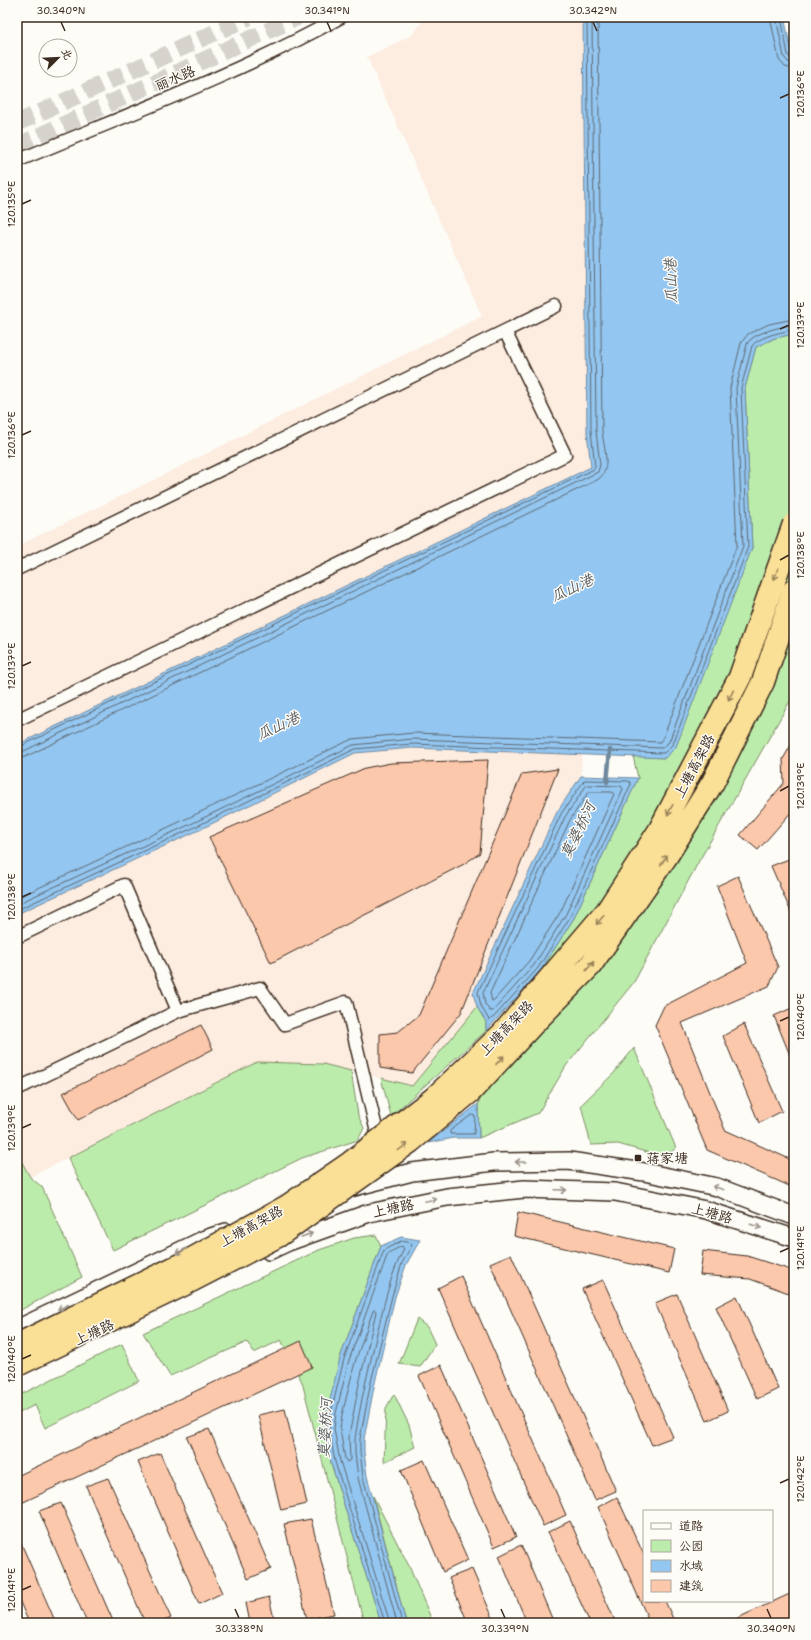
<svg xmlns="http://www.w3.org/2000/svg" width="811" height="1640" font-family="'Shantell Sans','LXGW WenKai TC',sans-serif">
<rect width="100%" height="100%" fill="#fdfcf7"/>
<filter id="ink" filterUnits="userSpaceOnUse"><feTurbulence type="fractalNoise" baseFrequency=".025" numOctaves="2"/><feDisplacementMap in="SourceGraphic" scale="8" xChannelSelector="R" yChannelSelector="G"/><feConvolveMatrix kernelMatrix="1 2 1 2 8 2 1 2 1" color-interpolation-filters="sRGB"/></filter>
<g filter="url(#ink)">
<path fill="#fdece0" d="M 426,17 L 583,17 L 587,432 L 591,467 L 17,745 L 17,546 L 121,496 L 482,316 L 367,57 L 412,35 Z
M 412,748 L 582,754 L 581,776 L 557,812 L 473,992 L 477,1007 L 412,1086 L 323,1064 L 257,1062 L 30,1177 L 17,1153 L 17,914 L 197,831 L 355,753 Z"/>
<path fill="#bcecab" stroke="#7c8b64" d="M 794,334 L 794,694 L 699,861 L 634,982 L 566,1066 L 538,1113 L 479,1138 L 478,1104 L 541,970 L 574,918 L 638,778 L 633,756 L 665,758 L 752,548 L 745,388 L 756,347 L 775,338 Z
M 477,1007 L 486,1022 L 486,1031 L 391,1116 L 381,1078 L 412,1086 Z
M 634,1048 L 676,1148 L 667,1155 L 653,1154 L 618,1144 L 591,1145 L 581,1105 L 614,1073 Z
M 257,1062 L 323,1064 L 351,1071 L 358,1115 L 364,1128 L 358,1140 L 302,1158 L 113,1250 L 68,1158 Z
M 17,1153 L 30,1177 L 42,1187 L 82,1277 L 17,1312 Z
M 376,1235 L 381,1246 L 340,1358 L 331,1463 L 381,1623 L 364,1623 L 302,1382 L 281,1340 L 254,1353 L 247,1342 L 170,1376 L 143,1333 L 319,1250 L 354,1238 Z
M 417,1319 L 427,1327 L 435,1344 L 420,1367 L 399,1364 Z
M 122,1344 L 139,1381 L 45,1428 L 35,1405 L 17,1414 L 17,1397 L 22,1394 Z
M 394,1394 L 409,1425 L 415,1447 L 384,1462 L 386,1408 Z
M 373,1496 L 409,1566 L 433,1623 L 406,1623 Z"/>
<path fill="#93c6f0" stroke="#70889c" d="M 583,17 L 784,17 L 794,63 L 794,334 L 775,338 L 756,347 L 745,388 L 752,548 L 676,747 L 665,758 L 412,748 L 355,753 L 197,831 L 17,914 L 17,745 L 591,467 L 587,432 Z
M 581,776 L 638,778 L 574,918 L 541,970 L 486,1031 L 486,1022 L 477,1007 L 473,993 L 557,812 Z
M 478,1104 L 479,1138 L 454,1138 L 428,1143 Z
M 401,1237 L 420,1240 L 406,1265 L 395,1297 L 374,1387 L 364,1439 L 364,1452 L 367,1476 L 406,1623 L 381,1623 L 331,1463 L 325,1430 L 327,1412 L 340,1358 L 381,1246 Z"/>
<g fill="none" stroke-linecap="round" stroke-linejoin="round">
<path stroke="#5e6872" stroke-width="1" d="M 770,17 L 779,60 L 785,67 L 794,69
M 776,17 L 784,57 L 788,62 L 794,63
M 781,17 L 788,55 L 790,58 L 794,58
M 17,748 L 594,469 L 595,466 L 591,431 L 587,17
M 17,753 L 22,752 L 598,472 L 600,465 L 596,431 L 592,17
M 17,759 L 25,757 L 597,480 C 613,471 603,446 602,430 L 598,17
M 585,780 L 629,781 L 631,784 L 570,917 L 538,968 L 494,1017 L 489,1020 L 481,1006 L 478,992 L 561,814 Z
M 587,785 L 621,786 L 623,789 L 566,914 L 534,965 L 493,1011 L 490,1011 L 485,1004 L 483,993 L 565,817 Z
M 589,792 L 612,792 L 614,794 L 561,911 L 529,961 L 494,1000 L 492,1001 L 490,993 L 570,820 Z
M 17,898 L 190,817 L 352,739 L 413,733 L 660,742 L 663,738 L 737,545 L 730,388 L 741,343 L 748,334 L 769,324 L 794,319
M 17,904 L 193,823 L 353,745 L 412,739 L 662,748 L 669,742 L 743,546 L 736,388 L 747,344 C 752,333 782,326 794,325
M 17,910 L 195,827 L 355,749 L 412,744 L 664,753 L 673,744 L 748,547 L 741,388 L 752,346 C 758,337 783,331 794,330
M 472,1115 L 475,1116 L 474,1134 L 450,1134 L 450,1131 Z
M 375,1310 L 376,1312 L 359,1384 L 349,1436 L 350,1460 L 347,1462 L 345,1459 L 340,1429 L 342,1415 L 355,1362 L 373,1311 Z
M 385,1623 L 335,1462 L 329,1429 L 331,1412 L 344,1359 L 384,1250 L 401,1241 L 411,1243 L 412,1245 L 402,1263 L 392,1296 L 370,1386 L 360,1439 L 360,1452 L 363,1477 L 402,1623
M 390,1623 L 340,1461 L 334,1429 L 336,1413 L 349,1360 L 388,1253 L 402,1246 L 404,1249 C 390,1275 384,1305 377,1333 C 369,1368 360,1403 355,1439 L 355,1453 L 358,1478 L 397,1623"/>
<path stroke="#70889c" stroke-width="4.5" d="M 607,782 L 610,750"/>
</g>
<path fill="#fcc8ac" stroke="#3b2a1e" d="M 794,740 L 794,809 L 758,850 L 740,835 L 784,783 L 783,759 Z
M 488,760 L 480,853 L 464,864 L 271,963 L 209,837 L 365,768 L 391,763 Z
M 558,769 L 461,1013 L 412,1073 L 380,1068 L 380,1034 L 398,1032 L 419,1015 L 522,774 Z
M 794,857 L 794,919 L 771,866 Z
M 738,876 L 778,967 L 769,986 L 682,1023 L 725,1130 L 794,1161 L 794,1188 L 707,1150 L 655,1025 L 664,1006 L 747,963 L 717,886 Z
M 794,1007 L 794,1065 L 774,1016 Z
M 744,1024 L 782,1111 L 759,1123 L 723,1036 Z
M 201,1025 L 213,1049 L 78,1120 L 63,1093 Z
M 518,1212 L 674,1249 L 669,1273 L 514,1236 Z
M 703,1251 L 747,1256 L 794,1271 L 794,1295 L 750,1279 L 700,1275 Z
M 511,1254 L 616,1491 L 595,1500 L 490,1263 Z
M 461,1276 L 566,1515 L 543,1526 L 438,1288 Z
M 603,1280 L 673,1437 L 652,1445 L 582,1289 Z
M 677,1294 L 728,1411 L 707,1421 L 655,1303 Z
M 737,1296 L 778,1389 L 757,1399 L 716,1307 Z
M 301,1341 L 312,1367 L 17,1505 L 17,1476 Z
M 441,1365 L 516,1537 L 494,1547 L 419,1376 Z
M 285,1409 L 307,1504 L 281,1510 L 258,1415 Z
M 209,1429 L 271,1569 L 248,1579 L 187,1437 Z
M 160,1453 L 222,1593 L 199,1604 L 138,1462 Z
M 424,1460 L 468,1560 L 443,1572 L 401,1470 Z
M 108,1478 L 171,1618 L 159,1623 L 145,1623 L 86,1486 Z
M 617,1497 L 644,1555 L 644,1601 L 665,1601 L 675,1623 L 650,1623 L 598,1507 Z
M 61,1503 L 114,1623 L 87,1623 L 39,1511 Z
M 311,1519 L 334,1614 L 307,1619 L 284,1524 Z
M 570,1521 L 616,1623 L 590,1623 L 548,1532 Z
M 17,1534 L 56,1623 L 29,1623 L 17,1595 Z
M 521,1545 L 554,1623 L 527,1623 L 499,1556 Z
M 472,1569 L 495,1623 L 468,1623 L 449,1578 Z
M 794,1592 L 794,1623 L 730,1623 L 729,1622 Z
M 269,1597 L 275,1623 L 250,1623 L 246,1603 Z"/>
<g fill="none" stroke-linecap="round" stroke-linejoin="round">
<path stroke="#d6d2cc" stroke-width="17" stroke-dasharray="17 8" stroke-linecap="butt" d="M 17,123 L 249,17
M 17,146 L 298,17"/>
<g stroke="#3b2a1e" stroke-width="15">
<path id="street" d="M 17,161 C 126,115 238,74 341,17
M 17,569 L 556,306
M 17,720 L 565,455 L 505,331
M 17,937 L 124,885 L 178,1011
M 17,1089 L 178,1011 L 260,988 L 285,1024 L 346,1002 L 380,1145"/>
</g>
<g stroke="#3b2a1e" stroke-width="20">
<path id="secondary" d="M 350,1188 L 412,1172 L 494,1162 L 569,1161 L 644,1172 L 717,1187 L 794,1216
M 269,1251 L 288,1242 L 369,1213 L 447,1197 L 524,1189 L 615,1192 L 706,1210 L 794,1238
M 17,1329 L 205,1239 L 226,1232"/>
</g>
<use href="#street" stroke="#fdfcf7" stroke-width="12"/>
<use href="#secondary" stroke="#fdfcf7" stroke-width="17"/>
<g stroke="#3b2a1e" stroke-width="25" stroke-linecap="butt">
<path id="highway-bridge" d="M 17,1345 L 192,1259 L 286,1207 L 350,1163 L 433,1099 L 503,1033 L 607,911 L 659,831 L 740,677 L 794,524
M 17,1365 L 187,1283 L 278,1236 L 411,1141 L 470,1092 L 534,1023 L 590,966 L 666,857 L 713,782 L 763,682 L 794,590"/>
</g>
<use href="#highway-bridge" stroke="#fadf96" stroke-width="22"/>
</g>
<defs><path id="oneway-shaft" d="M-6 0H5M1.5-3L5.5 0L1.5 3" fill="none" stroke-width="1.6" stroke-linecap="round" stroke-linejoin="round"/></defs>
<g stroke="#9a845a">
<use href="#oneway-shaft" transform="translate(776 574) rotate(109)"/>
<use href="#oneway-shaft" transform="translate(731 695) rotate(117)"/>
<use href="#oneway-shaft" transform="translate(670 810) rotate(118)"/>
<use href="#oneway-shaft" transform="translate(664 860) rotate(-56)"/>
<use href="#oneway-shaft" transform="translate(600 920) rotate(130)"/>
<use href="#oneway-shaft" transform="translate(590 966) rotate(-50)"/>
<use href="#oneway-shaft" transform="translate(500 1060) rotate(-47)"/>
<use href="#oneway-shaft" transform="translate(403 1147) rotate(-36)"/>
</g>
<g stroke="#9c938a">
<use href="#oneway-shaft" transform="translate(521 1162) rotate(180)"/>
<use href="#oneway-shaft" transform="translate(718 1188) rotate(-163)"/>
<use href="#oneway-shaft" transform="translate(561 1190) rotate(2)"/>
<use href="#oneway-shaft" transform="translate(431 1200) rotate(-12)"/>
<use href="#oneway-shaft" transform="translate(756 1226) rotate(18)"/>
<use href="#oneway-shaft" transform="translate(307 1235) rotate(-19)"/>
<use href="#oneway-shaft" transform="translate(181 1251) rotate(155)"/>
<use href="#oneway-shaft" transform="translate(63 1307) rotate(155)"/>
</g>
</g>
<path fill="none" stroke="#3b2a1e" stroke-width="1.5" d="M 61,22 L 65,31M 327,22 L 331,31M 593,22 L 597,31M 780,98 L 789,94M 22,204 L 31,200M 780,329 L 789,325M 22,435 L 31,431M 780,560 L 789,555M 22,666 L 31,662M 780,791 L 789,786M 22,897 L 31,893M 780,1021 L 789,1017M 22,1128 L 31,1124M 780,1252 L 789,1248M 22,1359 L 31,1355M 780,1483 L 789,1479M 22,1590 L 31,1586M 235,1609 L 239,1618M 501,1609 L 505,1618M 767,1609 L 771,1618"/>
<rect fill="#3b2a1e" stroke="#fdfcf7" stroke-width="1.5" x="634" y="1154" width="8" height="8" rx="2"/>
<g text-anchor="middle" dominant-baseline="central" stroke-width="3" stroke-linejoin="round" paint-order="stroke">
<g font-size="14" fill="#3b2a1e" stroke="#fdfcf7">
<text transform="translate(175 78) rotate(-23)">丽水路</text>
<text transform="translate(694 766) rotate(-62)">上塘高架路</text>
<text transform="translate(506 1028) rotate(-46)">上塘高架路</text>
<text transform="translate(393 1208) rotate(-12)">上塘路</text>
<text transform="translate(712 1213) rotate(15)">上塘路</text>
<text transform="translate(251 1226) rotate(-29)">上塘高架路</text>
<text transform="translate(94 1332) rotate(-25)">上塘路</text>
</g>
<g font-size="14" fill="#3b2a1e" stroke="#fdfcf7" text-anchor="start">
<text x="646" y="1158">蒋家塘</text>
</g>
<g font-size="15" font-style="italic" fill="#55595d" stroke="#fdfcf7">
<text transform="translate(671 281) rotate(-92)">瓜山港</text>
<text transform="translate(572 588) rotate(-25)">瓜山港</text>
<text transform="translate(278 726) rotate(-25)">瓜山港</text>
<text transform="translate(578 830) rotate(-64)">莫婆桥河</text>
<text transform="translate(325 1428) rotate(-87)">莫婆桥河</text>
</g>
</g>
<rect width="811" height="1640" fill="none" stroke="#fdfcf7" stroke-width="44"/>
<rect x="643" y="1510" width="130" height="92" fill="#fdfcf7" stroke="#afa8a0"/>
<rect x="651" y="1523" width="20" height="6" fill="#fdfcf7" stroke="#afa8a0"/>
<text x="679" y="1530" font-size="12" fill="#3b2a1e">道路</text>
<rect x="651" y="1540" width="20" height="12" fill="#bcecab" stroke="#afa8a0"/>
<text x="679" y="1550" font-size="12" fill="#3b2a1e">公园</text>
<rect x="651" y="1560" width="20" height="12" fill="#93c6f0" stroke="#afa8a0"/>
<text x="679" y="1570" font-size="12" fill="#3b2a1e">水域</text>
<rect x="651" y="1580" width="20" height="12" fill="#fcc8ac" stroke="#afa8a0"/>
<text x="679" y="1590" font-size="12" fill="#3b2a1e">建筑</text>
<g transform="translate(58 58) rotate(66)"><circle r="19" fill="#fdfcf7" stroke="#afa8a0"/>
<path d="M0-3L7 15L0 10L-7 15Z" fill="#3b2a1e"/>
<text y="-6" font-size="11" font-weight="bold" text-anchor="middle" fill="#3b2a1e">北</text>
</g>
<rect x="22" y="22" width="767" height="1596" fill="none" stroke="#3b2a1e" stroke-width="1.5"/>
<g font-size="10" text-anchor="middle" fill="#3b2a1e">
<text x="61" y="14">30.340°N</text>
<text x="327" y="14">30.341°N</text>
<text x="593" y="14">30.342°N</text>
<text transform="translate(800 94) rotate(-90)" y="4">120.136°E</text>
<text transform="translate(11 204) rotate(-90)" y="4">120.135°E</text>
<text transform="translate(800 325) rotate(-90)" y="4">120.137°E</text>
<text transform="translate(11 435) rotate(-90)" y="4">120.136°E</text>
<text transform="translate(800 555) rotate(-90)" y="4">120.138°E</text>
<text transform="translate(11 666) rotate(-90)" y="4">120.137°E</text>
<text transform="translate(800 786) rotate(-90)" y="4">120.139°E</text>
<text transform="translate(11 897) rotate(-90)" y="4">120.138°E</text>
<text transform="translate(800 1017) rotate(-90)" y="4">120.140°E</text>
<text transform="translate(11 1128) rotate(-90)" y="4">120.139°E</text>
<text transform="translate(800 1248) rotate(-90)" y="4">120.141°E</text>
<text transform="translate(11 1359) rotate(-90)" y="4">120.140°E</text>
<text transform="translate(800 1479) rotate(-90)" y="4">120.142°E</text>
<text transform="translate(11 1590) rotate(-90)" y="4">120.141°E</text>
<text x="239" y="1632">30.338°N</text>
<text x="505" y="1632">30.339°N</text>
<text x="771" y="1632">30.340°N</text>
</g>
</svg>
